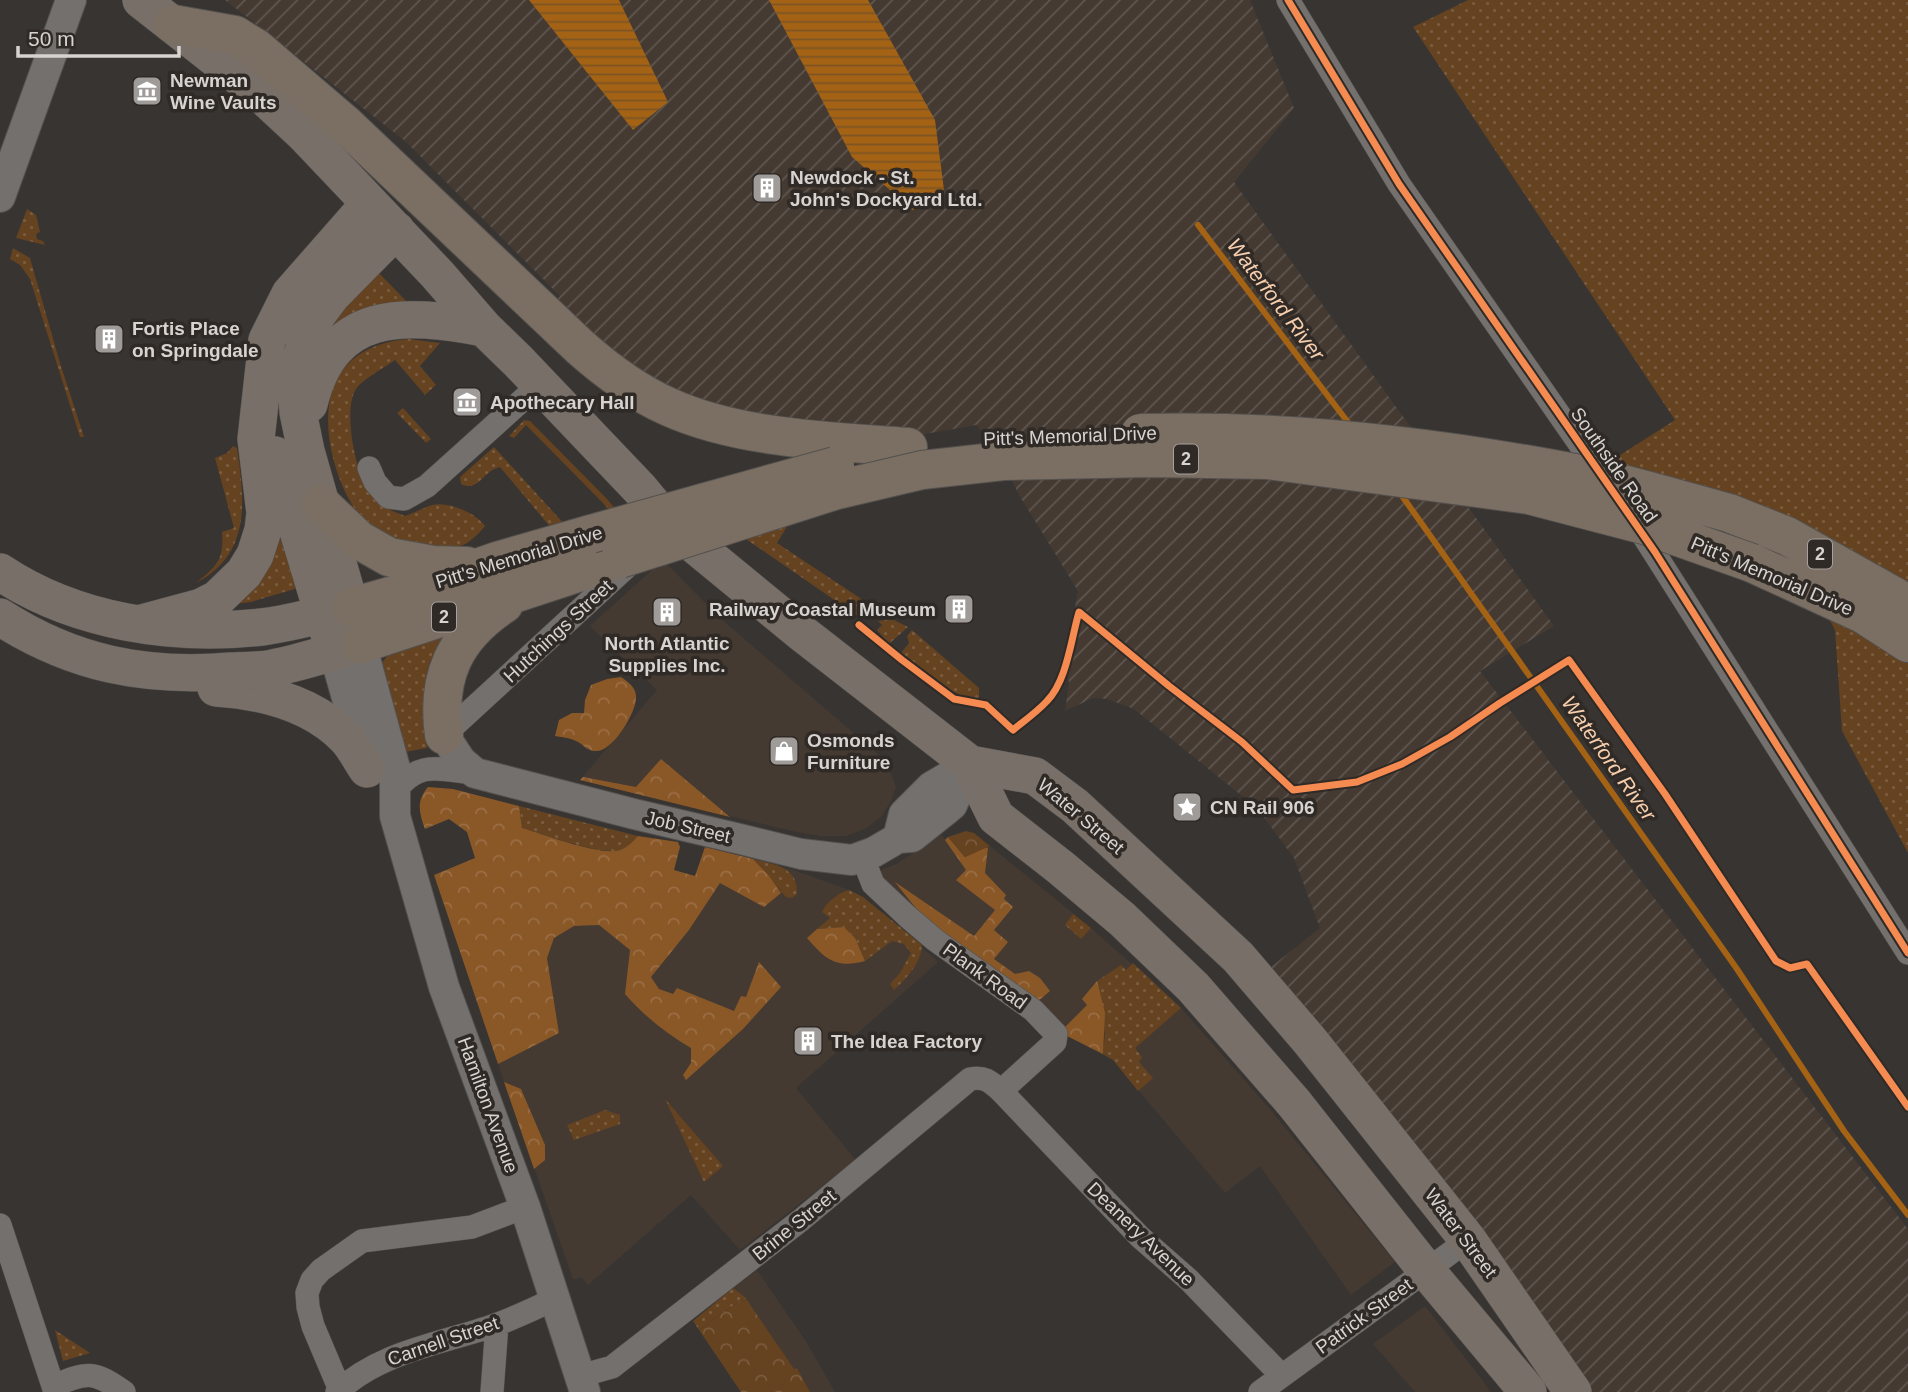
<svg xmlns="http://www.w3.org/2000/svg" width="1908" height="1392" font-family="Helvetica,sans-serif">
<defs>
<pattern id="industrial-furrows" width="10" height="10" patternUnits="userSpaceOnUse" patternTransform="scale(1.75)"><rect width="10" height="10" fill="#443a32"/><path d="M-1 1l2-2M0 10L10 0M9 11l2-2" fill="none" stroke="#5e564f"/></pattern>
<pattern id="grass-dots" width="8" height="8" patternUnits="userSpaceOnUse" patternTransform="scale(1.75)"><rect width="8" height="8" fill="#654220"/><path d="M2 2h.1M6 6h.1" fill="none" stroke="#7a5c3f" stroke-width="1.8" stroke-linecap="round"/></pattern>
<pattern id="forest-crowns" width="20" height="18" patternUnits="userSpaceOnUse" patternTransform="scale(1.75)"><rect width="20" height="18" fill="#8a5727"/><path d="M2 6a3 3 0 1 1 6 0M12 15a3 3 0 1 1 6 0" fill="none" stroke="#9a6e45"/></pattern>
<pattern id="park-crowns" width="20" height="18" patternUnits="userSpaceOnUse" patternTransform="scale(1.75)"><rect width="20" height="18" fill="#654220"/><path d="M2 6a3 3 0 1 1 6 0M12 15a3 3 0 1 1 6 0" fill="none" stroke="#7a5c3f"/></pattern>
<pattern id="water-rules" width="6" height="5" patternUnits="userSpaceOnUse" patternTransform="scale(1.75)"><rect width="6" height="5" fill="#a46214"/><path d="M0 2.5h6" fill="none" stroke="#7c5425"/></pattern>
</defs>
<rect width="100%" height="100%" fill="#373432"/>
<path fill="#443a32" d="M 663,560 L 720,618 L 878,754 L 891,774 L 896,787 L 891,801 L 882,816 L 865,829 L 846,836 L 821,836 L 796,832 L 580,780 L 657,690 L 590,626 Z
M 941,835 L 945,839 L 948,837 L 965,857 L 990,846 L 1091,928 L 1181,1008 L 1269,1108 L 1395,1262 L 1351,1295 L 1260,1166 L 1225,1193 L 1113,1060 L 1065,1035 L 1062,1030 L 875,873 L 898,863 Z
M 738,855 L 794,870 L 849,890 L 863,897 L 900,927 L 938,962 L 796,1088 L 856,1160 L 740,1250 L 691,1195 L 588,1285 L 582,1278 L 573,1279 L 498,1064 L 559,1033 L 547,958 L 554,938 L 574,926 L 599,925 L 630,950 L 651,977 L 689,930 Z
M 757,1270 L 807,1343 L 835,1392 L 810,1392 L 797,1368 L 794,1370 L 745,1297 L 733,1288 Z
M 1425,1306 L 1483,1381 L 1490,1392 L 1415,1392 L 1373,1344 Z"/>
<path fill="url(#industrial-furrows)" d="M 225,0 L 529,0 L 633,130 L 667,102 L 619,0 L 1250,0 L 1294,108 L 1234,182 L 1554,626 L 1480,671 L 1908,1229 L 1908,1392 L 1573,1392 L 1256,979 L 1320,928 L 1294,858 L 1257,808 L 1134,709 L 1107,699 L 1093,698 L 1065,711 L 1069,683 L 1065,661 L 1078,591 L 1019,495 L 997,450 L 976,425 L 830,451 L 639,376 L 553,303 L 560,296 L 405,141 Z"/>
<path fill="url(#grass-dots)" d="M 1468,0 L 1908,0 L 1908,853 L 1842,731 L 1835,630 L 1772,510 L 1606,464 L 1675,420 L 1413,27 Z
M 27,209 L 36,215 L 40,232 L 36,234 L 37,239 L 43,241 L 45,245 L 16,238 Z
M 13,248 L 30,258 L 60,363 L 84,437 L 80,437 L 30,279 L 20,265 L 10,259 Z
M 378,272 L 410,305 L 327,331 L 347,304 Z
M 408,339 L 440,343 L 420,366 L 436,385 L 425,395 L 395,360 C 385,367 362,380 356,389 C 342,410 356,479 373,497 C 382,507 392,511 405,516 C 414,513 423,508 432,505 C 448,501 476,513 485,526 C 467,548 456,550 429,548 C 420,547 406,549 397,546 C 393,544 388,539 384,536 C 377,531 369,526 363,520 C 333,485 311,403 346,366 C 362,348 386,341 408,339 Z
M 403,408 L 431,439 L 426,443 L 397,413 Z
M 524,420 L 530,421 L 607,499 L 635,532 L 628,532 L 602,502 L 526,425 L 514,438 L 509,436 Z
M 233,446 L 237,448 C 245,502 251,554 196,583 C 217,566 224,560 222,532 L 234,528 L 215,458 L 227,453 Z
M 494,447 L 597,560 L 588,572 L 500,467 C 484,470 478,493 461,484 L 460,477 Z
M 789,523 L 777,543 L 872,606 L 873,609 L 870,613 L 859,617 L 743,537 Z
M 280,538 L 298,588 L 251,602 L 228,605 Z
M 886,620 L 894,620 L 908,627 L 889,644 L 877,630 L 882,625 L 878,621 Z
M 912,630 L 979,688 L 979,698 L 976,700 C 948,694 922,671 900,654 L 909,643 L 907,636 Z
M 446,631 C 441,642 433,654 429,665 C 421,692 425,721 427,748 L 400,753 L 381,674 L 382,663 L 388,655 Z
M 519,806 L 638,836 C 632,842 624,851 615,851 C 591,852 546,835 522,828 Z
M 753,859 C 775,865 798,866 797,894 L 792,898 L 786,897 Z
M 849,890 L 863,897 L 922,945 C 921,963 907,978 894,990 L 890,984 L 900,973 L 911,953 L 904,944 L 892,941 L 865,961 L 855,938 L 844,927 L 817,929 L 830,918 L 822,912 C 826,903 839,892 849,890 Z
M 1073,914 L 1091,928 L 1081,939 L 1065,925 Z
M 1133,963 L 1181,1008 L 1135,1048 L 1142,1057 L 1139,1062 L 1153,1078 L 1138,1091 L 1113,1060 L 1103,1054 L 1105,1034 L 1097,981 L 1121,965 L 1126,970 Z
M 665,1099 L 723,1166 L 704,1182 Z
M 605,1110 L 620,1115 L 620,1124 L 574,1140 L 567,1125 Z
M 733,1288 L 745,1297 L 699,1330 L 693,1321 Z
M 55,1330 L 90,1353 L 63,1361 Z"/>
<path fill="url(#forest-crowns)" d="M 621,677 C 628,682 637,688 636,698 C 636,713 612,753 595,751 C 587,751 583,744 576,741 C 570,738 561,737 555,736 L 559,720 L 572,713 L 584,713 L 585,700 L 591,685 L 607,679 Z
M 661,759 L 730,817 L 580,780 L 583,777 L 636,787 Z
M 428,787 L 453,789 L 519,806 L 522,828 C 546,835 592,853 615,851 C 624,851 632,842 638,836 L 678,842 L 680,847 L 674,870 L 695,876 L 705,847 L 753,859 L 769,876 L 781,893 L 764,907 L 720,883 L 689,930 L 651,977 L 659,989 L 673,994 L 677,988 L 734,1011 L 741,996 L 746,997 L 759,962 L 781,987 L 743,1029 L 686,1080 L 683,1075 L 691,1063 L 691,1048 C 667,1034 643,1015 625,994 L 630,950 L 599,925 L 574,926 L 554,938 L 547,958 L 559,1033 L 498,1064 L 434,875 L 475,858 L 467,832 L 449,819 L 425,829 C 419,813 416,801 428,787 Z
M 948,837 L 965,857 L 986,847 L 988,848 L 985,873 L 1006,895 L 1004,899 L 1013,907 L 994,930 L 1008,942 L 994,959 L 1015,974 L 1029,971 L 1040,978 L 1050,991 L 1036,1003 L 964,950 L 918,911 L 895,882 L 974,936 L 995,910 L 956,880 L 966,870 L 945,840 Z
M 844,927 L 855,938 L 865,961 C 836,969 825,959 807,938 L 817,929 Z
M 1097,981 L 1105,1013 L 1103,1054 L 1065,1035 L 1062,1030 L 1087,1005 L 1082,999 Z
M 504,1082 L 521,1089 L 545,1145 L 545,1160 L 534,1169 Z"/>
<path fill="url(#park-crowns)" d="M 966,831 L 974,833 L 990,846 L 965,857 L 948,837 Z
M 745,1297 L 794,1369 L 797,1368 L 810,1392 L 741,1392 L 699,1330 Z"/>
<path fill="url(#water-rules)" d="M 529,0 L 619,0 L 668,102 L 633,130 Z
M 769,0 L 868,0 L 935,120 L 944,190 L 913,210 L 852,157 Z"/>
<g fill="none" stroke-linecap="round" stroke-linejoin="round">
<path stroke="#a46214" stroke-width="6" d="M 1198,225 L 1350,425
M 1400,493 L 1737,969 L 1844,1131 L 1908,1215"/>
<g stroke="#53504e" stroke-width="24">
<path id="minor" d="M 1288,0 L 1399,184 L 1606,482
M 369,468 L 375,482 L 388,497 L 404,499 L 427,486 L 539,385
M 1636,524 L 1908,953
M 444,735 L 632,562
M 395,791 C 421,759 439,770 475,773
M 863,858 L 873,884 L 908,917 L 935,940 L 1033,1010 L 1056,1034 L 1055,1042 L 1001,1091
M 0,1225 L 55,1392
M 580,1376 L 612,1367 L 801,1220 L 970,1079 C 984,1076 990,1081 1001,1091 L 1140,1237 L 1189,1280 L 1282,1376
M 53,1386 C 87,1372 93,1370 124,1392
M 340,1390 L 313,1326 L 308,1307 L 307,1293 L 312,1280 L 321,1270 L 362,1241 L 472,1227 L 525,1207
M 337,1392 C 381,1351 441,1344 495,1325 C 515,1318 535,1308 555,1299
M 492,1392 L 497,1324
M 1260,1392 L 1468,1240"/>
</g>
<g stroke="#53504e" stroke-width="32">
<path id="tertiary" d="M 0,197 L 71,0
M 361,644 L 395,768 L 395,816 L 444,987 L 525,1207 L 585,1392
M 334,652 L 364,758
M 444,735 L 461,761 L 475,773 L 634,814 L 740,839 L 801,854 L 852,860 L 874,852 L 898,838 L 912,837 L 946,810 L 952,805 L 970,764
M 898,838 L 904,814 L 931,787 L 970,764"/>
</g>
<g stroke="#53504e" stroke-width="38">
<path id="primary" d="M 141,0 L 261,94 L 304,134 L 437,274 L 484,328 L 518,361 L 640,489 L 669,524 L 803,634 L 970,764 L 996,817 L 1060,867 L 1122,919 L 1193,987 L 1294,1103 L 1426,1270 L 1528,1392
M 309,404 C 332,308 404,313 484,328
M 275,455 L 330,637
M 0,572 C 75,622 174,637 262,627 C 292,623 322,615 351,607
M 0,617 C 73,664 145,678 231,671 C 245,670 260,671 273,668 C 303,662 333,652 361,644 L 306,451 L 298,412 L 296,382 L 305,344 L 317,315 L 332,295 L 396,230
M 138,624 L 201,607 L 217,599 L 244,573 L 255,555 L 263,530 L 265,513 L 256,439 L 267,340 L 290,294 L 369,204
M 216,688 C 262,691 312,703 346,738 C 354,746 360,759 367,769
M 970,764 L 1035,776 L 1075,806 L 1238,957 L 1310,1041 L 1468,1240 L 1573,1392"/>
</g>
<g stroke="#53504e" stroke-width="40">
<path id="motorway" d="M 173,24 L 235,35 L 256,48 L 346,125 L 580,347 C 607,371 635,392 669,407 C 740,439 831,441 908,447
M 321,504 L 359,540 L 389,557 L 433,565 L 467,566
M 1729,513 L 1787,536 L 1908,604
M 1752,563 L 1863,614 L 1908,643
M 351,607 L 426,586 L 497,561 L 591,534
M 361,644 L 620,559
M 444,735 C 436,677 454,637 504,604"/>
</g>
<use href="#minor" stroke="#73706e" stroke-width="23"/>
<use href="#tertiary" stroke="#73706e" stroke-width="30"/>
<use href="#primary" stroke="#787068" stroke-width="37"/>
<use href="#motorway" stroke="#7a6f62" stroke-width="38"/>
<g stroke="#53504e" stroke-width="40" stroke-linecap="butt">
<path id="motorway-bridge" d="M 1140,433 C 1282,429 1425,445 1564,471 C 1619,481 1674,498 1729,513
M 591,534 L 835,466
M 620,559 L 837,490 L 922,470 L 1003,461 L 1150,458 L 1267,460 L 1529,495 L 1644,525 L 1752,563"/>
</g>
<use href="#motorway-bridge" stroke="#7a6f62" stroke-width="38"/>
<g stroke="#302a26" stroke-width="11">
<path id="cycleway" d="M 1288,0 L 1399,184 L 1655,552 L 1908,953
M 859,625 L 902,660 L 954,699 L 986,705 L 1013,730 C 1024,721 1037,712 1047,701 C 1067,681 1071,639 1079,612 L 1169,686 L 1242,742 L 1293,790 L 1357,782 L 1402,764 L 1450,737 L 1500,703 L 1569,660 L 1665,794 L 1776,961 L 1790,968 L 1807,964 L 1908,1107"/>
</g>
<use href="#cycleway" stroke="#f68b52" stroke-width="7"/>
</g>
<defs>
<g id="museum-square" transform="scale(1.575)"><rect x="-9" y="-9" width="18" height="18" rx="4" fill="#9f9b99" stroke="#302a26"/><path d="M0-6L6-3V-2H-6V-3ZM-5-1h2V3h-2ZM-1-1h2V3h-2ZM3-1h2V3H3ZM-6 4H6V6H-6Z" fill="#fff"/></g>
<g id="building-square" transform="scale(1.575)"><rect x="-9" y="-9" width="18" height="18" rx="4" fill="#9f9b99" stroke="#302a26"/><path d="M-4-6H4V6H1V3H-1V6H-4ZM-2.5-4.3h1.7v1.8h-1.7ZM.8-4.3h1.7v1.8H.8ZM-2.5-1h1.7V.8h-1.7ZM.8-1h1.7V.8H.8Z" fill="#fff"/></g>
<g id="shop-square" transform="scale(1.575)"><rect x="-9" y="-9" width="18" height="18" rx="4" fill="#9f9b99" stroke="#302a26"/><path d="M-5-2.5h2.3a2.7 3.5 0 0 1 5.4 0H5L5.5 6h-11ZM-1.5-2.5h3a1.5 2.3 0 0 0-3 0Z" fill="#fff"/></g>
<g id="sight-square" transform="scale(1.575)"><rect x="-9" y="-9" width="18" height="18" rx="4" fill="#9f9b99" stroke="#302a26"/><path d="M0-6L1.8-2.2L6-1.7L2.9 1.2L3.7 5.4L0 3.3L-3.7 5.4L-2.9 1.2L-6-1.7L-1.8-2.2Z" fill="#fff"/></g>
</defs>
<g fill-rule="evenodd">
<use href="#museum-square" x="147" y="91"/>
<use href="#building-square" x="767" y="188"/>
<use href="#building-square" x="109" y="339"/>
<use href="#museum-square" x="467" y="402"/>
<use href="#building-square" x="959" y="609"/>
<use href="#building-square" x="667" y="612"/>
<use href="#shop-square" x="784" y="751"/>
<use href="#sight-square" x="1187" y="807"/>
<use href="#building-square" x="808" y="1041"/>
</g>
<g text-anchor="middle" dominant-baseline="central" stroke-width="7" stroke-linejoin="round" paint-order="stroke">
<g fill="#302a26" stroke="#a5a09d" stroke-width="2">
<rect x="1174" y="444.5" width="24" height="29" rx="5"/>
<rect x="1808" y="539.5" width="24" height="29" rx="5"/>
<rect x="432" y="602.5" width="24" height="29" rx="5"/>
</g>
<g font-size="18" font-weight="bold" fill="#d7d3d0">
<text x="1186" y="459">2</text>
<text x="1820" y="554">2</text>
<text x="444" y="617">2</text>
</g>
<g font-size="19" font-weight="bold" fill="#d7d3d0" stroke="#302a26" text-anchor="start">
<text x="170" y="80">Newman<tspan x="170" dy="22">Wine Vaults</tspan></text>
<text x="790" y="177">Newdock - St.<tspan x="790" dy="22">John's Dockyard Ltd.</tspan></text>
<text x="132" y="328">Fortis Place<tspan x="132" dy="22">on Springdale</tspan></text>
<text x="490" y="402">Apothecary Hall</text>
<text x="936" y="609" text-anchor="end">Railway Coastal Museum</text>
<text x="667" y="643" text-anchor="middle">North Atlantic<tspan x="667" dy="22">Supplies Inc.</tspan></text>
<text x="807" y="740">Osmonds<tspan x="807" dy="22">Furniture</tspan></text>
<text x="1210" y="807">CN Rail 906</text>
<text x="831" y="1041">The Idea Factory</text>
</g>
<g font-size="19" fill="#d7d3d0" stroke="#302a26">
<text transform="translate(1070 436) rotate(-2)">Pitt's Memorial Drive</text>
<text transform="translate(1614 465) rotate(55)">Southside Road</text>
<text transform="translate(519 557) rotate(-17)">Pitt's Memorial Drive</text>
<text transform="translate(1772 576) rotate(23)">Pitt's Memorial Drive</text>
<text transform="translate(558 631) rotate(-43)">Hutchings Street</text>
<text transform="translate(1081 816) rotate(40)">Water Street</text>
<text transform="translate(688 827) rotate(13)">Job Street</text>
<text transform="translate(985 976) rotate(36)">Plank Road</text>
<text transform="translate(488 1105) rotate(70)">Hamilton Avenue</text>
<text transform="translate(794 1225) rotate(-39)">Brine Street</text>
<text transform="translate(1461 1233) rotate(53)">Water Street</text>
<text transform="translate(1141 1234) rotate(44)">Deanery Avenue</text>
<text transform="translate(1364 1316) rotate(-36)">Patrick Street</text>
<text transform="translate(443 1341) rotate(-19)">Carnell Street</text>
</g>
<g font-size="21" font-style="italic" fill="#f6cead" stroke="#302a26">
<text transform="translate(1276 299) rotate(53)">Waterford River</text>
<text transform="translate(1609 758) rotate(55)">Waterford River</text>
</g>
</g>
<path d="M18 46v10h161v-10" fill="none" stroke="#d7d3d0" stroke-width="3.5"/>
<text x="28" y="46" font-size="21" fill="#d7d3d0" stroke="#302a26" stroke-width="5" paint-order="stroke">50 m</text>
</svg>
